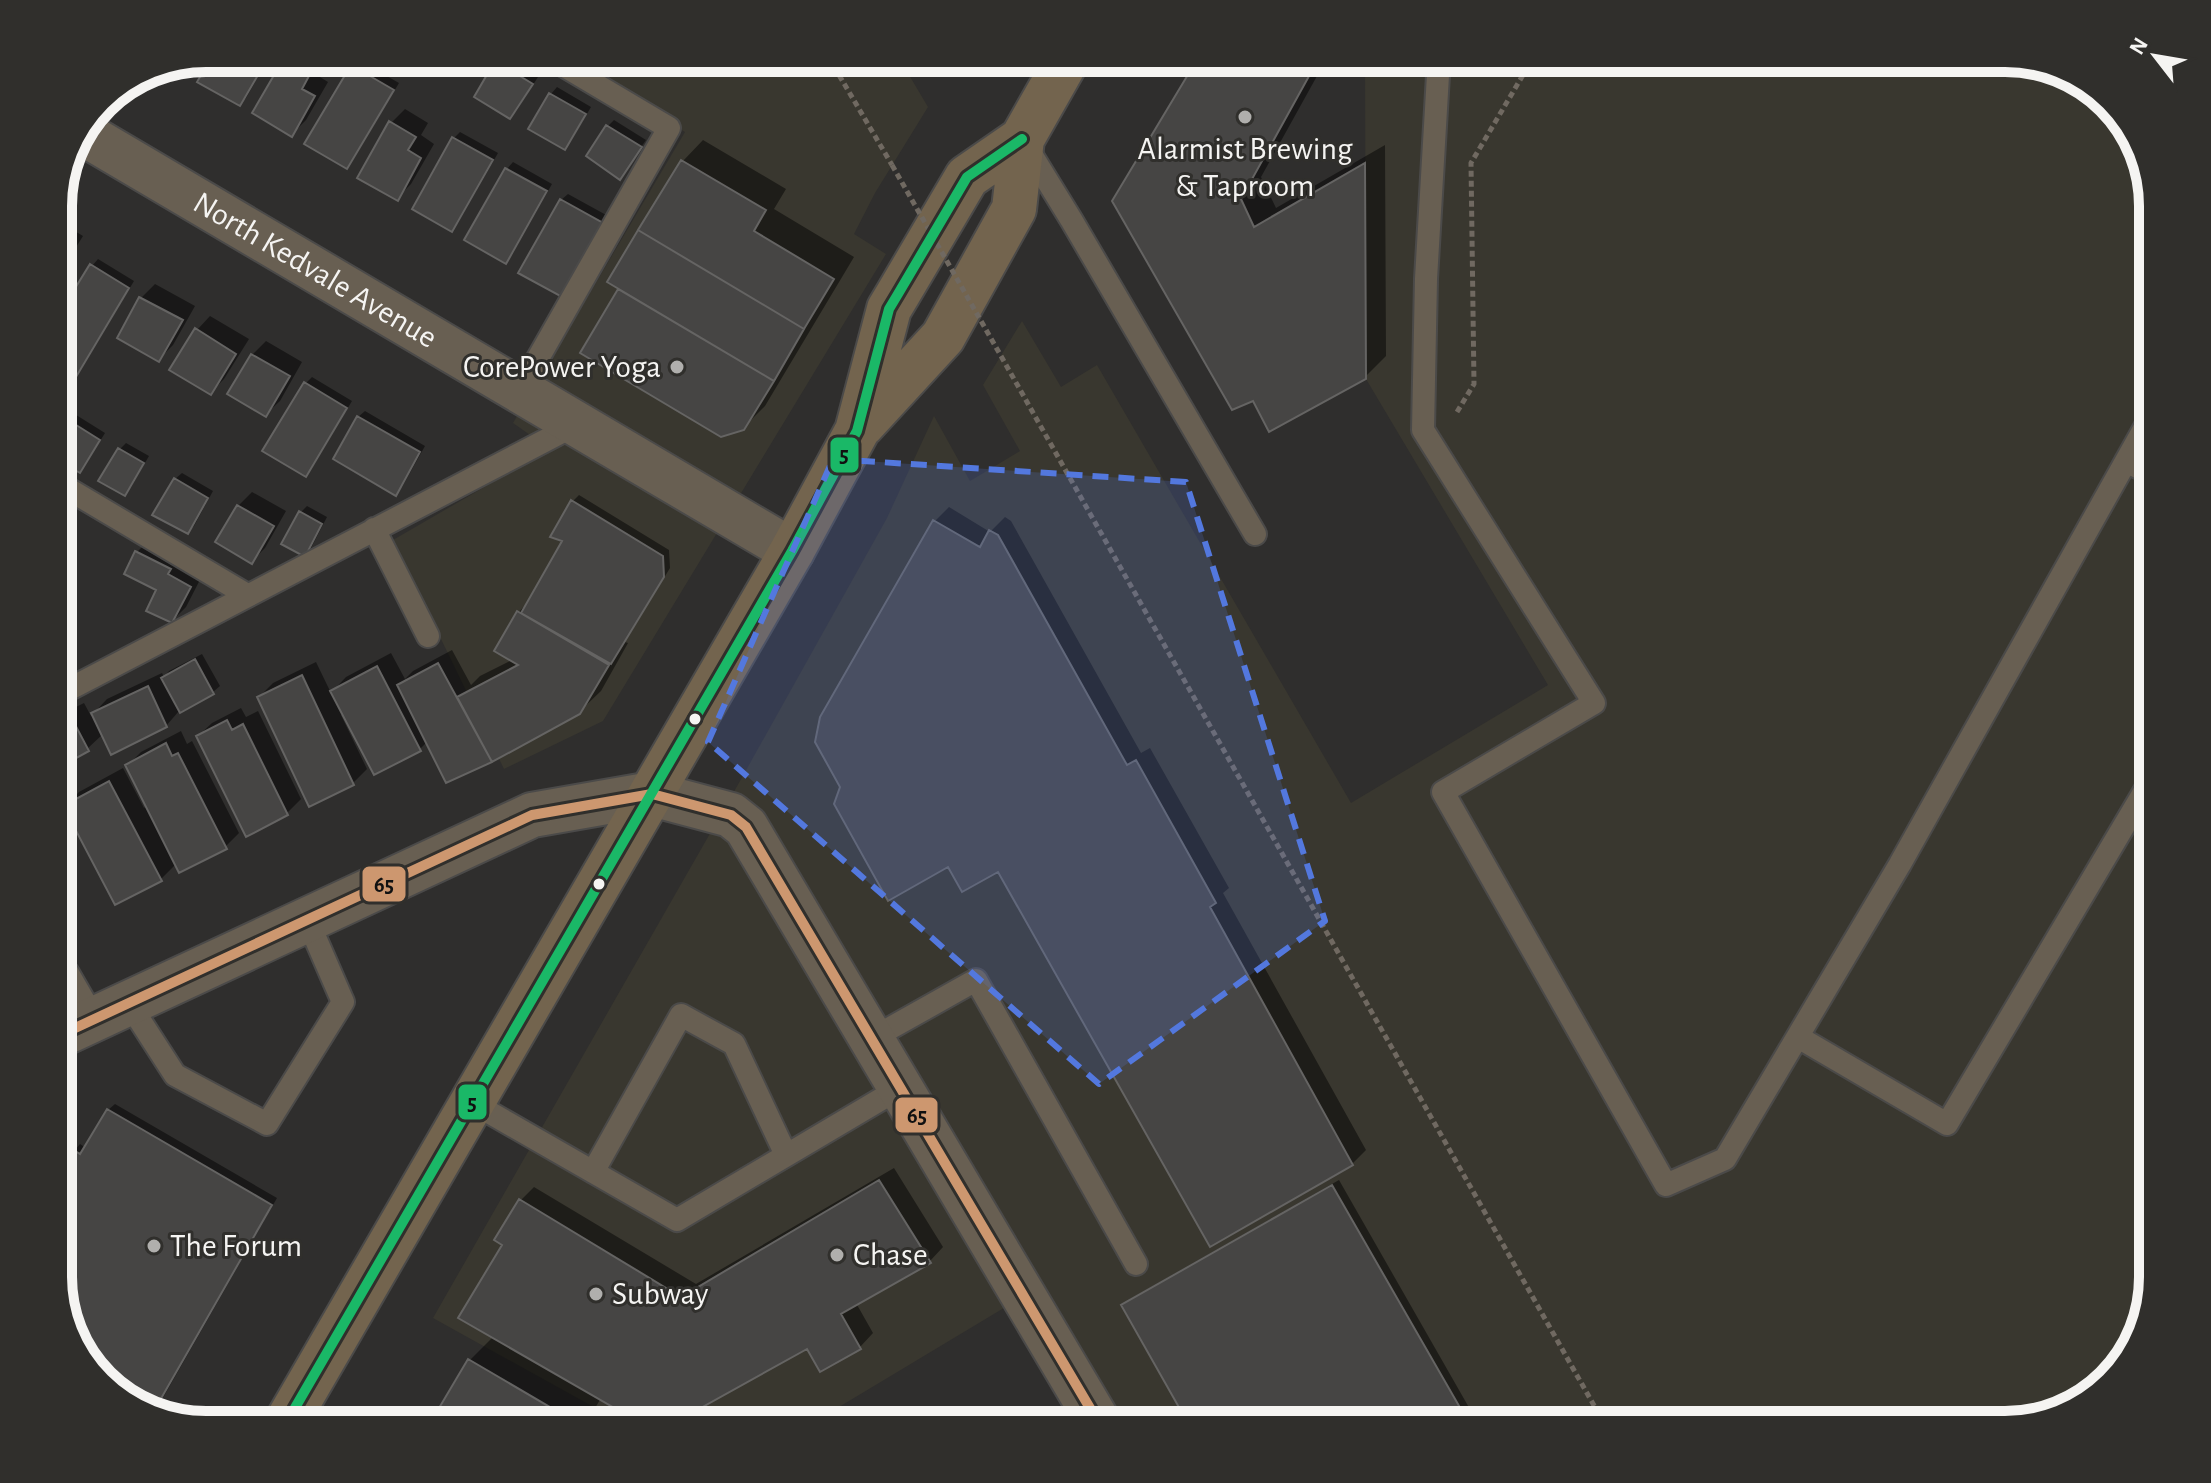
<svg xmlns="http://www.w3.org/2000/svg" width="2211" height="1483" font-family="'Alegreya Sans',sans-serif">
<rect width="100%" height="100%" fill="#2f2e2d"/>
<path fill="#39372f" d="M 565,58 L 899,58 L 928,107 L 875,193 L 854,234 L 886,254 L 603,721 L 504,769 L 393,540 L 550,449 L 513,423 L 685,132 Z
M 1365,58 L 2005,58 L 2088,83 L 2138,140 L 2153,205 L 2153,1278 L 2128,1360 L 2071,1410 L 2006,1425 L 1114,1425 L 1037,1288 L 809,1425 L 626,1425 L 433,1318 L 740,781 L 887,518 L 934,416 L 970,481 L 1020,451 L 983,385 L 1022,321 L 1061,387 L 1097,365 L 1351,803 L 1548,685 L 1366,379 Z"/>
<path fill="#0007" d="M 214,58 L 269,58 L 246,98 L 240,104 Z
M 287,58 L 320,58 L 323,60 L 315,74 L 328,82 L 306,120 L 292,134 Z
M 501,58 L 507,58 L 538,77 L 517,110 L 510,117 L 476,96 Z
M 1201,58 L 1327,58 L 1261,177 L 1276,208 L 1385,145 L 1386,356 L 1365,377 L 1270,429 Z
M 359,60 L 399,83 L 353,160 L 346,166 L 353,66 Z
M 557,87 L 591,107 L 571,141 L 565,148 L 531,128 L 551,94 Z
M 405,109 L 428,123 L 421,135 L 434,144 L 411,184 L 397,198 L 391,123 Z
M 614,120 L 646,140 L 620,177 L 608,126 Z
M 460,132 L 498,153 L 458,223 L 452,229 L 453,139 Z
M 703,140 L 786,189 L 774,209 L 854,257 L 765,406 L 743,428 L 583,352 L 621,289 L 683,161 Z
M 513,162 L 552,184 L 512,255 L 506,262 L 467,239 L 507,169 Z
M 568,194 L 608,216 L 568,289 L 561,200 Z
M 58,221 L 83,236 L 58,276 Z
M 98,259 L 134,281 L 82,368 L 75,375 L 92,266 Z
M 155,284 L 195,306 L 173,345 L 159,359 L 141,298 Z
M 210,316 L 249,339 L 224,379 L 210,393 L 197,330 Z
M 266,341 L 302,362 L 280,401 L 266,414 L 252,355 Z
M 312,377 L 352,401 L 312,468 L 306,474 L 305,384 Z
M 58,391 L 66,396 L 58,408 Z
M 365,411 L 425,446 L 402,487 L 395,493 L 358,417 Z
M 73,413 L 105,433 L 86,464 L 80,471 L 66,419 Z
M 126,443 L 149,456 L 131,487 L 124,494 L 101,481 L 120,449 Z
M 182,473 L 213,491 L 194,526 L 187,532 L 175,479 Z
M 252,492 L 286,511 L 265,548 L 251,562 L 238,506 Z
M 579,495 L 669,550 L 670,568 L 625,642 L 628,643 L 601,691 L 579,712 L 491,760 L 428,741 L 420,749 L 344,714 L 341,715 L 367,769 L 353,783 L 259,697 L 273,683 L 316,662 L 331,693 L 346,677 L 391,653 L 405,679 L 413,671 L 452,650 L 471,685 L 480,676 L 512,660 L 518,613 L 529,601 L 565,540 L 553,536 L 573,501 Z
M 307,506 L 327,517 L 311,548 L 304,554 L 300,513 Z
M 949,507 L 990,532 L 1005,517 L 1011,521 L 1141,753 L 1150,748 L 1229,888 L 1223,893 L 1366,1150 L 1352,1164 L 935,521 Z
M 151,538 L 204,572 L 186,607 L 172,621 L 159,589 L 137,552 Z
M 202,654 L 220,686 L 213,692 L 179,711 L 166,726 L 103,734 L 87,749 L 58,765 L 58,716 L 84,703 L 91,716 L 107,699 L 162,673 L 164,677 L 169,671 Z
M 241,708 L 246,717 L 258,711 L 301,799 L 287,813 L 198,736 L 212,723 Z
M 181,731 L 187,744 L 192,741 L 239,833 L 225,847 L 176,864 L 161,879 L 65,806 L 79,792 L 123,768 L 144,808 L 147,806 L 127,766 L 141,752 Z
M 115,1104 L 277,1198 L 156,1410 L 123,1400 L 78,1351 L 58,1286 L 58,1187 L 62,1189 L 71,1175 L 74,1151 L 80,1144 L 86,1148 L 108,1110 Z
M 894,1168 L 943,1247 L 930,1261 L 856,1303 L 873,1333 L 860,1347 L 808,1347 L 601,1398 L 585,1425 L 432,1425 L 470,1360 L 494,1336 L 505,1244 L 520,1201 L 534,1187 L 696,1284 Z
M 1339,1180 L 1479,1425 L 1192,1425 L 1124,1306 L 1130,1299 Z"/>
<path fill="#464544" stroke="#656463" stroke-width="2" d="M 211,58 L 268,58 L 240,106 L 197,82 Z
M 284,58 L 310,74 L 302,89 L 315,96 L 292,137 L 252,113 Z
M 429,58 L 463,58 L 455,75 L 427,61 Z
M 1198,58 L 1319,58 L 1241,199 L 1254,227 L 1365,163 L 1366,379 L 1269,432 L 1253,401 L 1232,410 L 1112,201 Z
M 197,60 L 188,75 L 170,65 Z
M 495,61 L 533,84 L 510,119 L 474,97 Z
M 351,65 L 394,90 L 347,169 L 304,144 Z
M 549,93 L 586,114 L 565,150 L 528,129 Z
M 389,121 L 416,137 L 408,150 L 421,158 L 398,201 L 357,178 Z
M 606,125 L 642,147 L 620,180 L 586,156 Z
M 452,137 L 493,160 L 452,232 L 412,209 Z
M 681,160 L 766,210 L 754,231 L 834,279 L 804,329 L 638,230 Z
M 505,168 L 547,191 L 506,264 L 464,240 Z
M 560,199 L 603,223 L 562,297 L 518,273 Z
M 638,230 L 804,329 L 774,381 L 607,282 Z
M 58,243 L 71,250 L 58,271 Z
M 90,264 L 129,288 L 76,377 L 58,367 L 58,316 Z
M 618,289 L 774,381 L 744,430 L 721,437 L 580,353 Z
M 139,297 L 183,320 L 159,362 L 117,338 Z
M 195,328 L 236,354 L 211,395 L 169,370 Z
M 251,354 L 290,376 L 266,417 L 227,394 Z
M 304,382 L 347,408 L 306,477 L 262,451 Z
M 357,416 L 420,452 L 396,496 L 333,459 Z
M 65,418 L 100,440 L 80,473 L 58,460 L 58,428 Z
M 118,448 L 144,463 L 125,496 L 98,481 Z
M 174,478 L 208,498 L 188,534 L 152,515 Z
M 571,500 L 663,556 L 664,577 L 611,664 L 521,613 L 562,541 L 550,537 Z
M 237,505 L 274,526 L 252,564 L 215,542 Z
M 299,511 L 322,524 L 305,557 L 281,544 Z
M 933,520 L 980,547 L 989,530 L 998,535 L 1127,765 L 1136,760 L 1216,903 L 1210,907 L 1353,1165 L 1210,1247 L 998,872 L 962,892 L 948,867 L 888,901 L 834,804 L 840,787 L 815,742 L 820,717 Z
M 135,551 L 171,569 L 168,574 L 191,587 L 172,623 L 146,611 L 156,590 L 124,574 Z
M 517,611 L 609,665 L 580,714 L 492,762 L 457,697 L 518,665 L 494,651 Z
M 195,659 L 214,694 L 180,713 L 161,678 Z
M 438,663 L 492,762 L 446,783 L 397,685 Z
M 377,666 L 421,751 L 374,775 L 330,691 Z
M 302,675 L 354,785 L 309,807 L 257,697 Z
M 148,686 L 167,727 L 111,755 L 91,713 Z
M 70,715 L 89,751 L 58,768 L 58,721 Z
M 227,720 L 232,730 L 243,724 L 288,815 L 246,837 L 196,736 Z
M 166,743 L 172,756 L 178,753 L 227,849 L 179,873 L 125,765 Z
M 109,781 L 162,881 L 115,905 L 63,806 Z
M 107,1109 L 272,1205 L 155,1409 L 123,1400 L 78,1351 L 58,1286 L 58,1192 L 68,1176 L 60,1171 L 72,1149 L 80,1154 Z
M 879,1180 L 931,1263 L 841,1314 L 861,1349 L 820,1372 L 807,1349 L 670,1425 L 644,1425 L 458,1318 L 502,1245 L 494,1240 L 519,1199 L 681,1297 Z
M 1332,1185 L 1470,1425 L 1189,1425 L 1121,1305 Z
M 468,1359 L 577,1423 L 576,1425 L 429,1425 Z"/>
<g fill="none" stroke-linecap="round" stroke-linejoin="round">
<g stroke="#4b4a49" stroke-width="26">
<path id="lane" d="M 1439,58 L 1426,279 L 1423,430 L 1594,703 L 1443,792 L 1666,1185 L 1725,1159 L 1900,864 L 2153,413
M 1026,146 L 1072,221 L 1255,534
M 520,390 L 669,128 L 551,58
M 2126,461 L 2153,475
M 58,483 L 247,595
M 374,529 L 428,636
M 58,695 L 577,424
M 128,1002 L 175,1075 L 267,1124 L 343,1002 L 307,919
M 1798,1037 L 1947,1124 L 2153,777
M 871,1039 L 976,980 L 1136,1264
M 473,1103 L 677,1220 L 900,1088
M 593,1172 L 681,1015 L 734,1044 L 786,1155"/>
</g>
<g stroke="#4b4a49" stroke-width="48">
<g id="street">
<path id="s1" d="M 86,135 L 792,551"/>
<path d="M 58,978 L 84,1023"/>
<path d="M 58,1036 L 532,815 L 652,794 L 731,815 L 746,827 L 1100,1425"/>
</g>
</g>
<g stroke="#4b4a49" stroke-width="48">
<path id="primary" d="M 862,425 L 943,337 L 1014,209 L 1022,139 L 1068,58
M 285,1425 L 792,551 L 857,431 L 889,309 L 898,294 L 967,177 L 1022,139"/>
</g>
<path stroke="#706961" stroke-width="5" stroke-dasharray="6 4" stroke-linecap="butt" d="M 829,58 L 892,165
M 1001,356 L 1605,1425
M 1457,412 L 1474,384 L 1471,163 L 1533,58"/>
<use href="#lane" stroke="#685f52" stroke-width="22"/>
<use href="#street" stroke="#685f52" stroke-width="44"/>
<use href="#primary" stroke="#73644e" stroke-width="44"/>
<path stroke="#706961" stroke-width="5" stroke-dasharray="6 4" stroke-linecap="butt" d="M 892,165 L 1001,356"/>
<g stroke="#302f2c" stroke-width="16">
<path id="bus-1" d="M 58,1036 L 532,815 L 652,794 L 731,815 L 746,827 L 1100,1425"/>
</g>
<g stroke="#302f2c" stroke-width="16">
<path id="bus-2" d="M 285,1425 L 792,551 L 857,431 L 889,309 L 898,294 L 967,177 L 1022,139"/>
</g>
<use href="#bus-1" stroke="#cd976f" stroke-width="10"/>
<use href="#bus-2" stroke="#1ab867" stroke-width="10"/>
</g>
<path fill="#5378de" fill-opacity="0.2" stroke="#5378de" stroke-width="6" stroke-dasharray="16 10" stroke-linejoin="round" d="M 833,459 L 1186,482 L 1325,921 L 1099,1084 L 708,742 Z"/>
<g fill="#b0afad" stroke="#302f2c" stroke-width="3">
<circle cx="1245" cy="117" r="8"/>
<circle cx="677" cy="367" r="8"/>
<circle cx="154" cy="1246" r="8"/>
<circle cx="837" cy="1255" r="8"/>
<circle cx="596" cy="1294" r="8"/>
</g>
<g fill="#f5f4f2" stroke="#302f2c" stroke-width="3">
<circle cx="695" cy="719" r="7"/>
<circle cx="599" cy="884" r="7"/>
</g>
<g text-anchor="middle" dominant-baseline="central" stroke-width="6" stroke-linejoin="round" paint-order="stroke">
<g font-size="32" fill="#f5f4f2" stroke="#302f2c" text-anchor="start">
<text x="1245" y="149" text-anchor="middle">Alarmist Brewing<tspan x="1245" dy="37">&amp; Taproom</tspan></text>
<text x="661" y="367" text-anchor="end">CorePower Yoga</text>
<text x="170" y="1246">The Forum</text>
<text x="853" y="1255">Chase</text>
<text x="612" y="1294">Subway</text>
</g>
<g font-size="32" fill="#f5f4f2" stroke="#302f2c">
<text stroke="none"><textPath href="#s1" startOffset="266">North Kedvale Avenue</textPath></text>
</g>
</g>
<path d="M0 0H2211V1483H0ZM206 72H2005A134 134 0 0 1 2139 206V1277A134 134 0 0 1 2005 1411H206A134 134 0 0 1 72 1277V206A134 134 0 0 1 206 72Z" fill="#302f2c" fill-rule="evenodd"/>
<path fill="none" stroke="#f5f4f2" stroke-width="10" d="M206 72H2005A134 134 0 0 1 2139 206V1277A134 134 0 0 1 2005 1411H206A134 134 0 0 1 72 1277V206A134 134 0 0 1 206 72Z"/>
<g stroke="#302f2c" stroke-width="3">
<rect x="829" y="436" width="31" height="38" rx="8" fill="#1ab867"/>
<rect x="361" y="865" width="46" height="38" rx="8" fill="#cd976f"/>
<rect x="457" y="1083" width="31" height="38" rx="8" fill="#1ab867"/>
<rect x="894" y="1096" width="45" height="38" rx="8" fill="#cd976f"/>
</g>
<g font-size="22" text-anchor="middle" font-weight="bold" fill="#111">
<text x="844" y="462">5</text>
<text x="384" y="892">65</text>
<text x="472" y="1110">5</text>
<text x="917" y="1123">65</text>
</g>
<g transform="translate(2155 56) rotate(301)" stroke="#302f2c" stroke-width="6" paint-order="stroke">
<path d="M0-6L14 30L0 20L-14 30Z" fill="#f5f4f2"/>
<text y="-12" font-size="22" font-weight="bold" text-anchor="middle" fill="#f5f4f2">N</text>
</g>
</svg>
